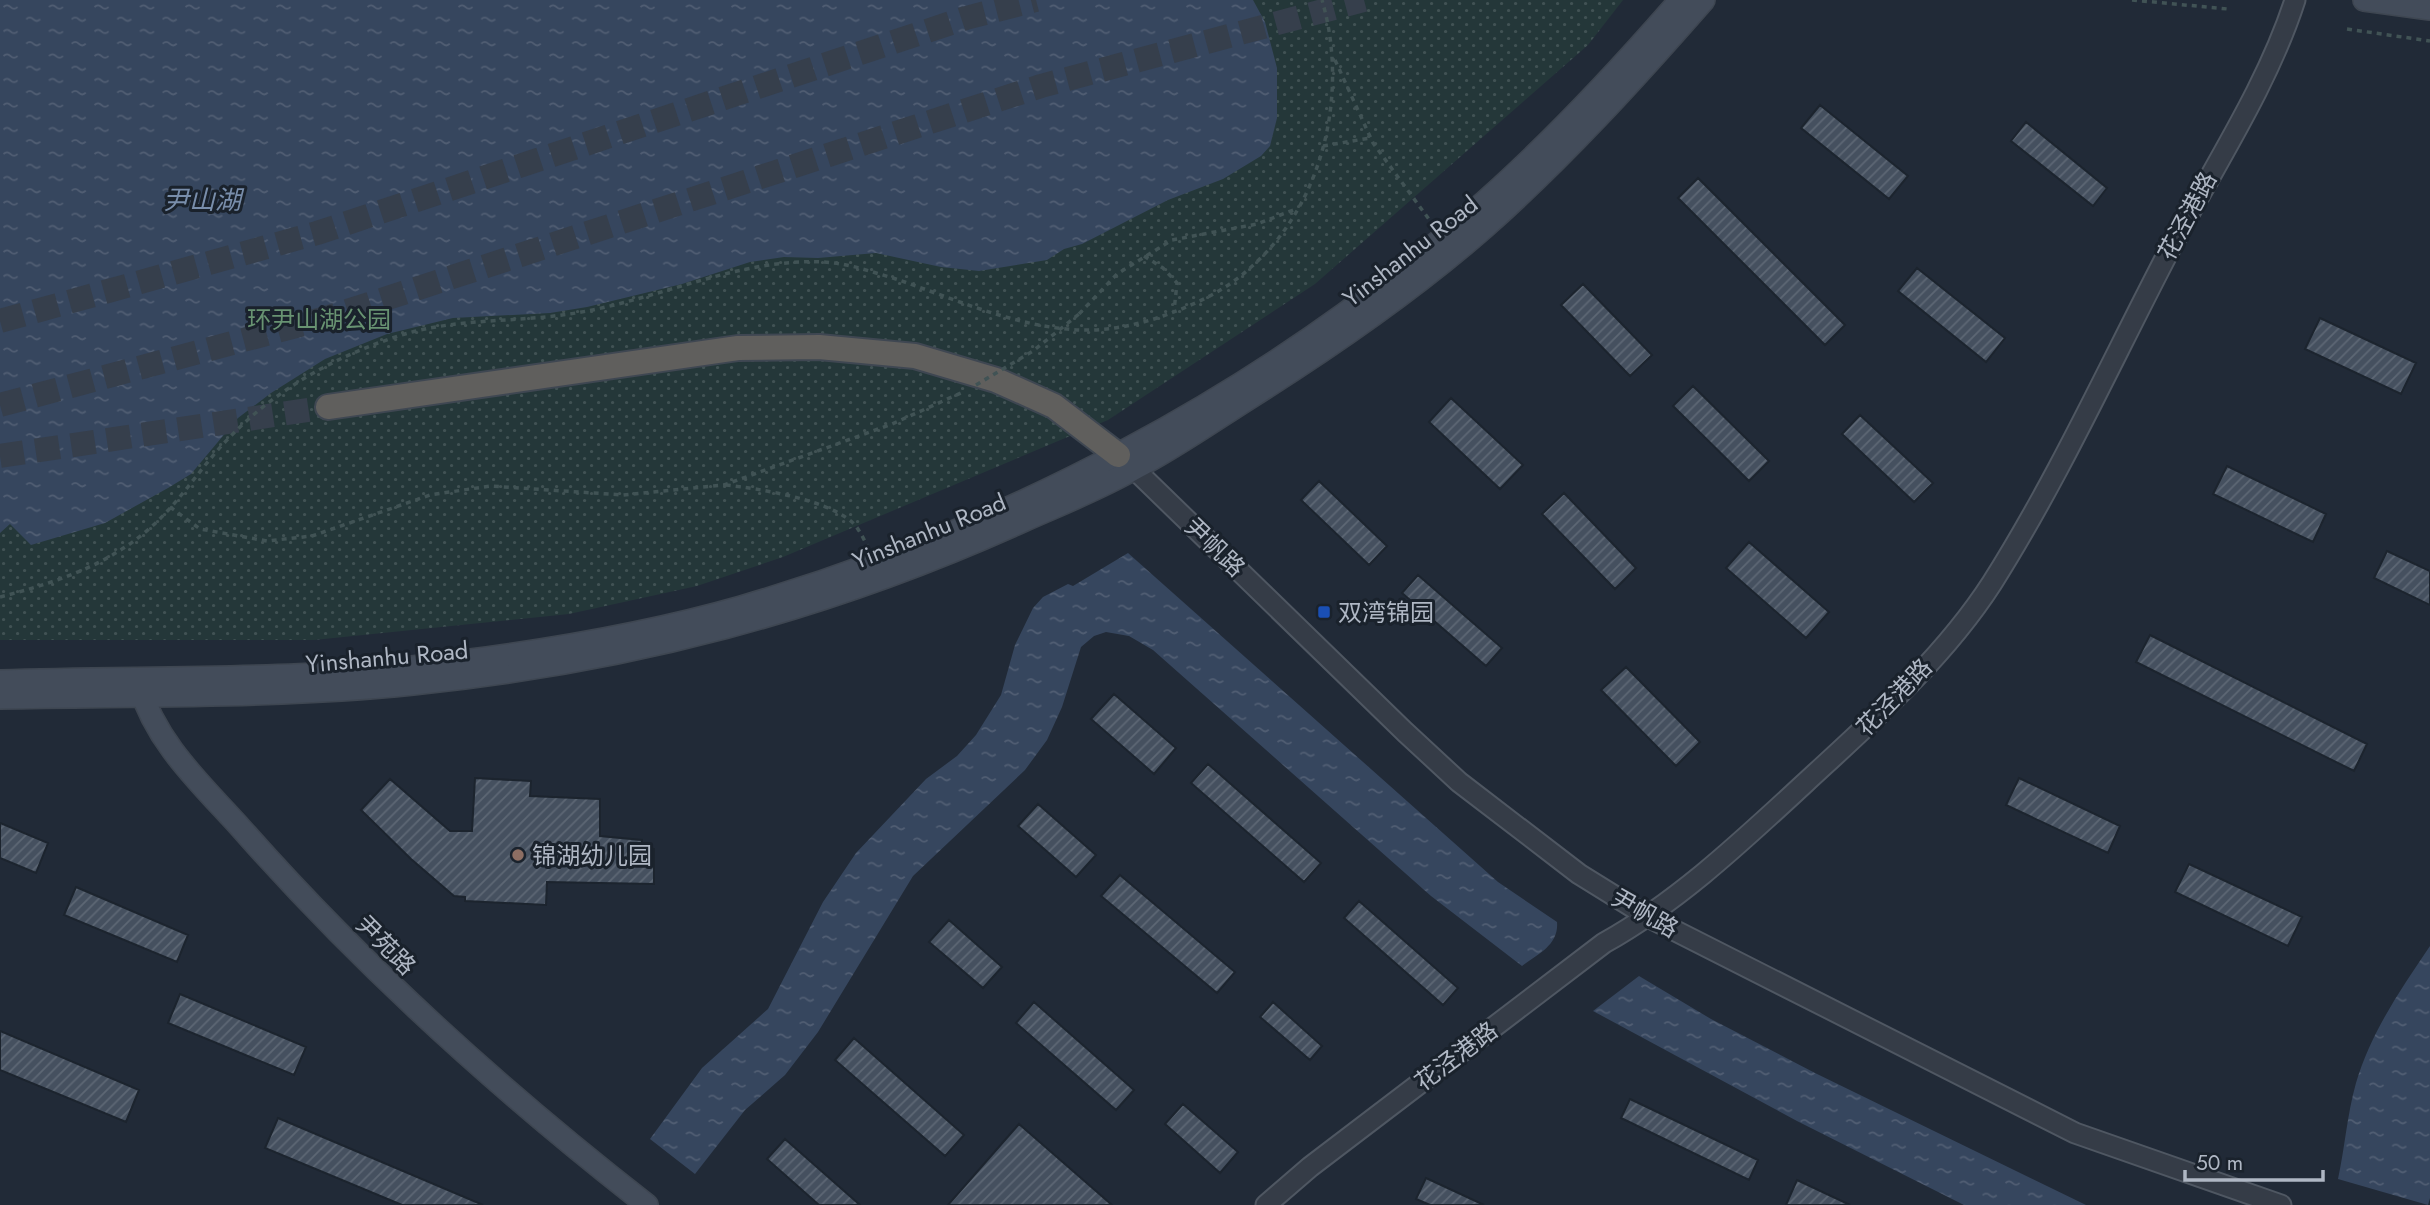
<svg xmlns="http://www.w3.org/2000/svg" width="2430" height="1205" font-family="Jost,'Noto Sans SC',sans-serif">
<defs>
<pattern id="grass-dots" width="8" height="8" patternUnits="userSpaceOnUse" patternTransform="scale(1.75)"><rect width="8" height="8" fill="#243739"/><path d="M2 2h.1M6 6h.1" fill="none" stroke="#415254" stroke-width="1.8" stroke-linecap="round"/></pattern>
<pattern id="water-ripples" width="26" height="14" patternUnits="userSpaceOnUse" patternTransform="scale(1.75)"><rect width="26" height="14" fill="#36465e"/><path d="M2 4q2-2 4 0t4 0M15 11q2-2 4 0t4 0" fill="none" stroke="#515e73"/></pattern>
<pattern id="building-hatch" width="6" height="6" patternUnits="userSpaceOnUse" patternTransform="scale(1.75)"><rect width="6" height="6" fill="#45505f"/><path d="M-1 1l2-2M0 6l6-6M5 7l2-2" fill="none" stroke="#5d6774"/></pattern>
</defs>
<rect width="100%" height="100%" fill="#212a37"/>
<path fill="url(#grass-dots)" d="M 0,0 L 1623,0 L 1588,45 L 1315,284 L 1108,420 L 783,557 L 697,586 L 569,614 L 314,640 L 0,640 Z"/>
<path fill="url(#water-ripples)" d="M 0,0 L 1253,0 L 1265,22 L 1277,68 L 1277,118 L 1270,146 L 1261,156 L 1223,179 L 1168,200 L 1082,244 L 1064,249 L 1047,260 L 979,271 L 941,267 L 876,253 L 818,258 L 784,257 L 750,262 L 682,284 L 587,307 L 550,313 L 453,318 L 387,334 L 325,359 L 271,393 L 238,418 L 191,474 L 168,488 L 105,523 L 31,545 L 10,524 L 0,533 Z
M 1128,553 L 1498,882 L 1557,922 C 1559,945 1538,954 1522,966 L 1431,896 L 1153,650 L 1129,636 L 1106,632 L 1094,636 L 1081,647 L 1062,707 L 1047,740 L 1025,770 L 913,876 L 818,1032 L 785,1075 L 745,1110 L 695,1174 L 650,1139 L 702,1068 L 768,1009 L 823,902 L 856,853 L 926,779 L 957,756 L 976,735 L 1001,695 L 1015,645 L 1033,608 L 1043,597 L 1068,584 L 1073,586 Z
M 2430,946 L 2430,1198 L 2428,1205 L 2338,1179 C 2345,1147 2347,1115 2356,1083 C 2371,1032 2401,989 2430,946 Z
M 1639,976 L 1711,1019 L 1815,1073 L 2086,1205 L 1964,1205 L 1797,1121 L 1593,1011 Z"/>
<path fill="url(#building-hatch)" stroke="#1c242e" stroke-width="2" d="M 1820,105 L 1908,176 L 1889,199 L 1801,128 Z
M 2026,122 L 2107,188 L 2093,206 L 2011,141 Z
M 1698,178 L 1845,325 L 1825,345 L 1678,198 Z
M 1917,268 L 2005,338 L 1986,362 L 1898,291 Z
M 1583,284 L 1652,355 L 1630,376 L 1561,305 Z
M 2320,318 L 2416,363 L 2401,394 L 2305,349 Z
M 1693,386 L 1769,461 L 1749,481 L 1673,406 Z
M 1451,398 L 1523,465 L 1500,489 L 1429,422 Z
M 1860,415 L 1933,483 L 1914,502 L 1842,434 Z
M 2227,466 L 2326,514 L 2313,542 L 2213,494 Z
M 1319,481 L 1387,546 L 1369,565 L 1301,500 Z
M 1564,493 L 1636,568 L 1615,589 L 1542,514 Z
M 1749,542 L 1829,612 L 1806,638 L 1726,568 Z
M 2387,551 L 2430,571 L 2430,605 L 2374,578 Z
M 1418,575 L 1502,648 L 1486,666 L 1402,593 Z
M 2150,635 L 2367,744 L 2354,771 L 2136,662 Z
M 1626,667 L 1700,742 L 1676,766 L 1601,690 Z
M 1114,694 L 1176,748 L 1154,774 L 1091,719 Z
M 1208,764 L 1321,863 L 1304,882 L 1191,783 Z
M 475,778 L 531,781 L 530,796 L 600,799 L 600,836 L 642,840 L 642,848 L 654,849 L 654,884 L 547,882 L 546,905 L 465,901 L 465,897 L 454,896 L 411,859 L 361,810 L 390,779 L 450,831 L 472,831 Z
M 2019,778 L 2120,826 L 2108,853 L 2006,805 Z
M 1038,804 L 1096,855 L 1076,877 L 1018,826 Z
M 0,823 L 48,843 L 36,873 L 0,858 Z
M 2189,864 L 2302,917 L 2288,946 L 2175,892 Z
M 1120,875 L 1235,972 L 1217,993 L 1101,896 Z
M 76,887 L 188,935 L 177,962 L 64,915 Z
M 1359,901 L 1458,988 L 1443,1005 L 1344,918 Z
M 949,920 L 1002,967 L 983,988 L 929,942 Z
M 180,994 L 306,1047 L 294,1075 L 168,1023 Z
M 1034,1002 L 1134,1090 L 1116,1110 L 1016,1023 Z
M 1273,1002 L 1322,1046 L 1310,1060 L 1260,1017 Z
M 0,1031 L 139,1090 L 126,1122 L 0,1070 Z
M 854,1038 L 964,1135 L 945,1156 L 835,1060 Z
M 1630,1099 L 1758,1160 L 1749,1180 L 1621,1118 Z
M 1183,1104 L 1238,1152 L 1220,1173 L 1165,1124 Z
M 278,1118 L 483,1205 L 402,1205 L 265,1148 Z
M 1019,1124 L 1112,1205 L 948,1205 Z
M 785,1139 L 860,1205 L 819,1205 L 767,1159 Z
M 1426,1178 L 1484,1205 L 1430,1205 L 1416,1199 Z
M 1797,1180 L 1850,1205 L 1786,1205 Z"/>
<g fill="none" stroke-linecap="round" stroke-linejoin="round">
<path stroke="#363f4c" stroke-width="24" stroke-dasharray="24 12" stroke-linecap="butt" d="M 0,321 L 317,233 L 966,18 L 1036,0
M 0,405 L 326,318 L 1041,86 L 1364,0
M 0,456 L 328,407"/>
<g stroke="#4f5762" stroke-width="23">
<path id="tertiary" d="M 1125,460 L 1405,732 L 1459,782 L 1579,874 L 1650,918 L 2075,1133 L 2281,1205
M 1266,1205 L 1310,1167 L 1604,943 C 1679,901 1742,841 1805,783 C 1871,722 1943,659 1992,583 C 2059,477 2111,362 2169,251 C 2212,169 2267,87 2295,0"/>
</g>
<g stroke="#3e4651" stroke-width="24">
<path id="secondary" d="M 2364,0 L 2430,9
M 0,681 C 154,676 310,682 463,661 C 556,649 650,633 741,607 C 1005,530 1260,396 1468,216 C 1545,150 1614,76 1680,0
M 139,685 C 156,743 200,783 239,826 C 362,966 501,1091 647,1205
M 0,698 C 137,695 277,698 413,684 C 628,662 827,610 1023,521 C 1061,504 1100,489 1136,468 C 1176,447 1213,421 1251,397 C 1332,346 1412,291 1484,228 C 1563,158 1634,80 1704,0"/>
</g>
<g stroke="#3f4752" stroke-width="28">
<path id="trunk" d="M 328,407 L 738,348 L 819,347 L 915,356 L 996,380 L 1054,406 L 1118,455"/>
</g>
<path stroke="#415355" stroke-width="3.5" stroke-dasharray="5 5" stroke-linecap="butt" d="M 2132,0 L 2228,9
M 2347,29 L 2430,41
M 1335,60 L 1373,143 L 1431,222
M 1323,146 L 1370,138
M 1144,256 L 1163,268 L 1177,283 L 1174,311
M 1079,314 L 1117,274 L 1172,240 L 1257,224 L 1296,209
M 726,485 C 761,489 825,499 852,522 C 858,527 863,538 867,545
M 170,507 L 200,529 L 267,541 L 312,536 L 430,495 L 490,486 L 623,495 L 724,485 L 892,424 L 963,392
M 0,597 C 54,583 107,566 150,528 C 180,502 200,468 227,440 C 275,389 339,354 405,334 C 456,319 510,322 562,315 C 651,304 733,258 823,262 C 848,263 872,272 896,279 C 955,299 1018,328 1081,330 C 1108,331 1137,325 1163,316 C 1194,305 1225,291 1250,268 C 1324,204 1349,92 1322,0"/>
<use href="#tertiary" stroke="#353c47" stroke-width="19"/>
<use href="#secondary" stroke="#434c5a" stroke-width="21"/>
<use href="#trunk" stroke="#605f5d" stroke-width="24"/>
<path stroke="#415355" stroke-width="3.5" stroke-dasharray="5 5" stroke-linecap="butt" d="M 976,385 L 1033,351 L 1079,314"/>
</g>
<rect fill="#1a4fb4" stroke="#1a222c" stroke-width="2.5" x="1317" y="605" width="14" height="14" rx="3.5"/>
<circle fill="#8d6e63" stroke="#1a222c" stroke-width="2.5" cx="518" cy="855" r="7"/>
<g text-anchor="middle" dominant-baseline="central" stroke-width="6" stroke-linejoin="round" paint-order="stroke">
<g font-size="24" fill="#afb7c4" stroke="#1a222c">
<text transform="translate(2187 216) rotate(-62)">花泾港路</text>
<text transform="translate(1410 251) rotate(-38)">Yinshanhu Road</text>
<text transform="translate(929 531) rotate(-22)">Yinshanhu Road</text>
<text transform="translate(1215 547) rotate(44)">尹帆路</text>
<text transform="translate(387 657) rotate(-5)">Yinshanhu Road</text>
<text transform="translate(1894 697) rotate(-46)">花泾港路</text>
<text transform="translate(1645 913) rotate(30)">尹帆路</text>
<text transform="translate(386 945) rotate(45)">尹苑路</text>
<text transform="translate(1456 1056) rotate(-37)">花泾港路</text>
</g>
<g font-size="24" fill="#689372" stroke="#1a222c">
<text x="319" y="319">环尹山湖公园</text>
</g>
<g font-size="24" fill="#afb7c4" stroke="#1a222c" text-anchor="start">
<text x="1338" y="612">双湾锦园</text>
<text x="532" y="855">锦湖幼儿园</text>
</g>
<g font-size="26" font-style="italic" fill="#798eab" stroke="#1a222c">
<text x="202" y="200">尹山湖</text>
</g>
</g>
<path d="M2185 1170v10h138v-10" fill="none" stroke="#afb7c4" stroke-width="3.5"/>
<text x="2196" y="1170" font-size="21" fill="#afb7c4" stroke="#1a222c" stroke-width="5" paint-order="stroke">50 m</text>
</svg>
